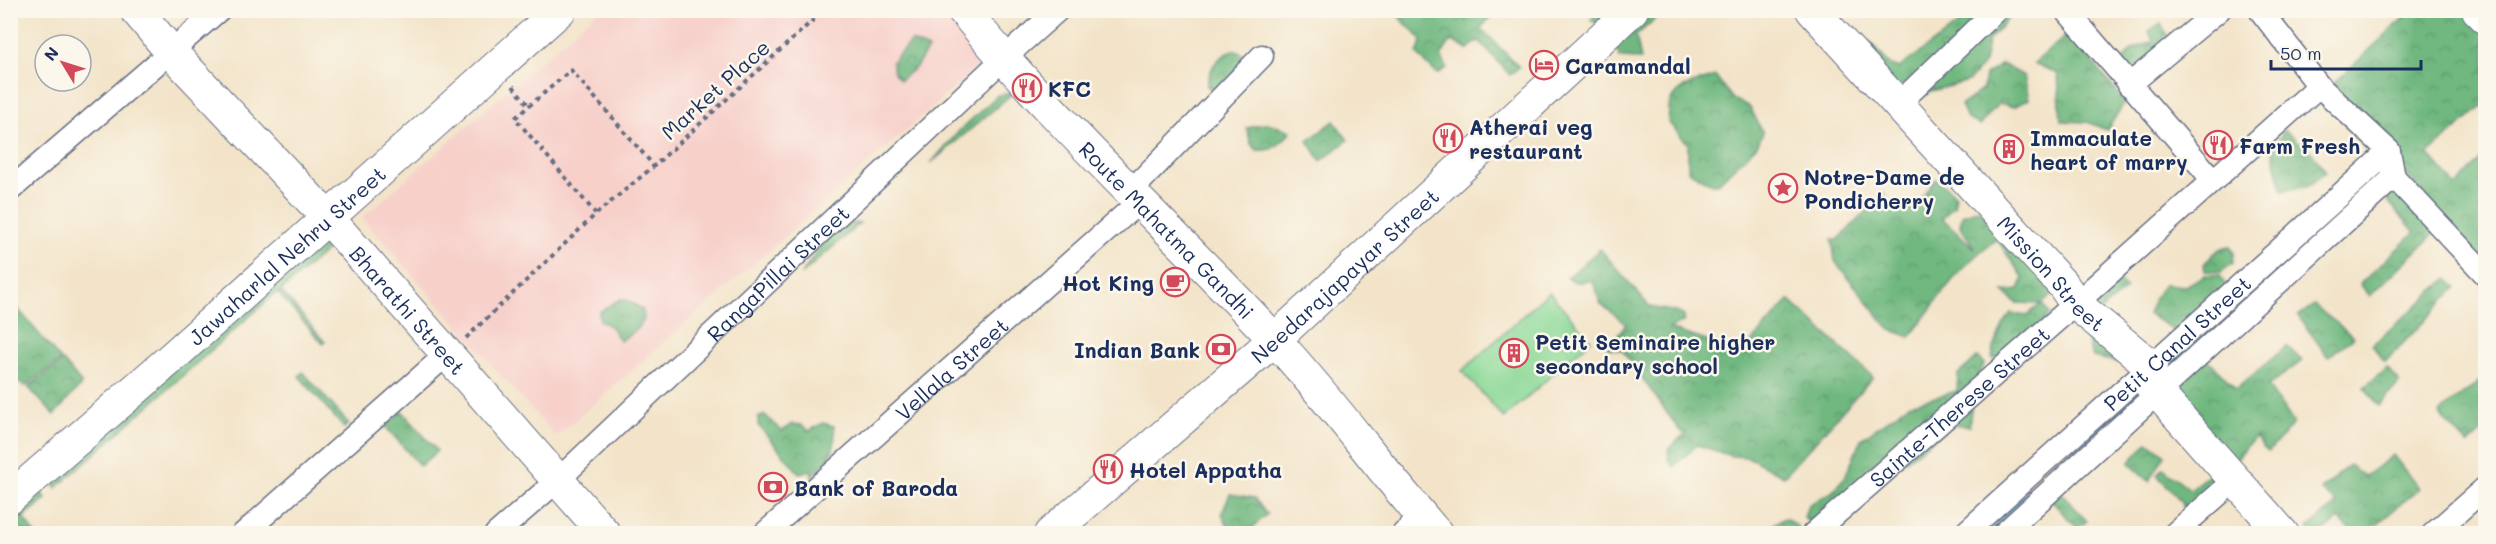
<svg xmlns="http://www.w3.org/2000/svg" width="2496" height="544" font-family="Mali,sans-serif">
<defs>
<pattern id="forest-crowns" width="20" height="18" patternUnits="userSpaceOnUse" patternTransform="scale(1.5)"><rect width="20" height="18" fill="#6fb87f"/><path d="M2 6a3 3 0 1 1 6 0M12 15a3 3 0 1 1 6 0" fill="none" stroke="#5a966b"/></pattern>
</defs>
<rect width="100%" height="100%" fill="#fbf7ec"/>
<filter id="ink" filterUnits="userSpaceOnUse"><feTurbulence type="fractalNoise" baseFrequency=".0167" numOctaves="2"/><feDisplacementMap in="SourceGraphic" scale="12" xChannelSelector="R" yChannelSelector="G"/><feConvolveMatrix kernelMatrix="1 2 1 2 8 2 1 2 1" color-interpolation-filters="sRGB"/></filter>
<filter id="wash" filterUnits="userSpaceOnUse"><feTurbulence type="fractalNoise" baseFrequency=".008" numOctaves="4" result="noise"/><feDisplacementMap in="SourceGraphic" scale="24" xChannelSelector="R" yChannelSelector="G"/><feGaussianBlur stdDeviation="1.35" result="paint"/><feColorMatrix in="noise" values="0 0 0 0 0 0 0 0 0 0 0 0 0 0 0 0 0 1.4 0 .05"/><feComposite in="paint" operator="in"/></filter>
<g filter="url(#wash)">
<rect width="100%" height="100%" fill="#f3e4c9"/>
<path fill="#f7d0ca" d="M 598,11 L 950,11 L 992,55 L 556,437 L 362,218 Z"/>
<path fill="#8ad896" stroke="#52847a" stroke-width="1.5" d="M 1549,292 L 1591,340 L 1504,418 L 1462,371 Z"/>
<path fill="url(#forest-crowns)" stroke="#45746e" stroke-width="1.5" d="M 1378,11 L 1496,11 L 1481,28 L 1519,67 L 1510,75 L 1478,40 L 1467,50 L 1451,40 L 1441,56 L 1447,68 L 1437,74 L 1417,54 L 1422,40 L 1394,12 L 1380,16 Z
M 1597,11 L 1664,11 L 1636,36 L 1641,59 L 1620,58 L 1609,31 L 1591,20 Z
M 1976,11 L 2015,11 L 1988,41 L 1984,63 L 1969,81 L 1931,91 L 1917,101 L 1913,89 L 1903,84 L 1892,91 L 1857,42 L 1870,41 L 1889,64 L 1899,68 Z
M 2411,11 L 2471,11 L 2485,26 L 2485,104 L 2428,154 L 2456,186 L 2485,155 L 2485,265 L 2330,87 Z
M 2161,23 L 2175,52 L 2132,79 L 2121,61 L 2132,50 L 2153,41 L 2149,31 Z
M 2069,33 L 2125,102 L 2107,130 L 2087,122 L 2061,121 L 2058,74 L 2034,63 Z
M 911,41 L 928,49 L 916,67 L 900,80 L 894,73 L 892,62 Z
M 1233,50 L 1243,54 L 1247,63 L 1214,90 L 1207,86 C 1211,66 1214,60 1233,50 Z
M 2002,64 L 2024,76 L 2029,99 L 2013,107 L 1999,103 L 1980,125 L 1967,119 L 1961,105 L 1983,89 L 1985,75 Z
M 1715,76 L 1733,99 L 1750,107 L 1763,133 L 1757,145 L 1717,184 L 1712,184 L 1688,171 L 1688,144 L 1668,122 L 1670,100 L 1684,87 Z
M 1013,93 L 931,163 L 960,130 L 998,95 Z
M 1334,121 L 1348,140 L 1321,161 L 1308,141 Z
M 1268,123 L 1291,131 C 1281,144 1273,152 1257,150 L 1251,144 L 1247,128 Z
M 2285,130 L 2313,154 L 2326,172 L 2307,187 L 2282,190 L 2272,148 Z
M 1936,179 L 1956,195 L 1954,206 L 1942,218 L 1975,249 L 1960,226 L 1962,215 L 1979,209 L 2063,285 L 2042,304 L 2050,314 L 2012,354 L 1992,359 C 1994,342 2001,327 2011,313 L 2026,316 L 2041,304 L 2016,303 L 2004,292 L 2019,290 L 2023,278 L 1997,239 C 1958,266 1938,299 1910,337 L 1889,329 L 1835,261 L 1832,240 L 1838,240 L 1884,193 L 1895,212 C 1915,213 1925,193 1936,179 Z
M 2395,186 L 2435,233 L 2370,296 L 2360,284 L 2415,232 L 2386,199 Z
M 860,223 L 801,275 L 819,248 L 845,224 Z
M 327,235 L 335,243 L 281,291 L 325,342 L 323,344 L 277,292 L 56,488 L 49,480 Z
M 2230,246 L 2234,253 L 2233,263 L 2221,272 L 2205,271 L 2204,264 C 2211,256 2219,247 2230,246 Z
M 1600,249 L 1650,307 L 1677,312 L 1684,316 L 1684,321 L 1669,329 L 1743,352 L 1789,300 L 1873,377 L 1784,476 L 1748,457 L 1732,456 L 1697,445 L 1673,467 L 1669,459 L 1668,449 L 1686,433 L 1680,431 L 1622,350 L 1607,348 L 1626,324 L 1600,303 L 1593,281 L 1576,282 L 1567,278 Z
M 2115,275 L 2126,289 L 2098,313 L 2135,357 L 2117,362 L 2093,357 L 2074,305 Z
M 2205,275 L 2220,275 L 2227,288 L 2177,336 L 2169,327 L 2148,314 L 2154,299 L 2164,284 L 2186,286 Z
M 2447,279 L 2457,287 L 2385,362 L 2372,345 Z
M 620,299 L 629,301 L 643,310 L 644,320 L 635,331 L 620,341 L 612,328 L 600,320 L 599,312 Z
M 14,304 L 61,360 L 25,386 L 11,376 L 11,307 Z
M 2314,305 L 2354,337 L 2328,357 L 2298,316 Z
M 2287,346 L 2302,361 L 2268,386 L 2294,423 L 2268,452 L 2255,437 L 2231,465 L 2169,394 L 2207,358 L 2236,389 Z
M 1978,357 L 1984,364 L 1974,387 L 1969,426 L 1954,424 L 1815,528 L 1804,518 L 1808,505 L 1832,492 L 1845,477 L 1861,439 L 1910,404 L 1957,391 L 1958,374 Z
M 63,361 L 82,384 L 54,415 L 28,387 Z
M 2387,368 L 2400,382 L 2379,406 L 2364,387 Z
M 303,372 L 349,424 L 344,428 L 299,376 Z
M 2485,377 L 2485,429 L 2468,445 L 2439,413 Z
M 402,411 L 437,451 L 420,466 L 385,426 Z
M 765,415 L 782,431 L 792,424 L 802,425 L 809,431 L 823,423 L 834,426 C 837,454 830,458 812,477 L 811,470 L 799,473 L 758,425 L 758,418 Z
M 2148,442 L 2165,455 L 2149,481 L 2129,463 Z
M 2393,455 L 2419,489 L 2366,533 L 2353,533 L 2339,519 L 2322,533 L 2314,533 L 2308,528 L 2337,503 L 2321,490 L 2349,465 L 2365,476 Z
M 2163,468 L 2190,489 L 2211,473 L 2224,483 L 2187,516 L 2180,500 L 2157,475 Z
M 2058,489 L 2087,521 L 2077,528 L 2049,498 Z
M 40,491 L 46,499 L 23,518 L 35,533 L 18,533 L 11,525 L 10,516 Z
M 1230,494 L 1254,498 L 1267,514 L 1247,533 L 1238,533 L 1229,530 L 1222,513 Z
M 1785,518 L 1796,525 L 1800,533 L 1762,533 L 1762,530 Z"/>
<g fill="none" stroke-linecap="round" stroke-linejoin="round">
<path stroke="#46adc6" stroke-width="6" d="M 2162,372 L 2372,182
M 1984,534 L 2143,389"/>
</g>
</g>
<g filter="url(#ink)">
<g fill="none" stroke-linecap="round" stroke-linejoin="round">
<g stroke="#676e83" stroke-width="25">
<g id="street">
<path d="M 2066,10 L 2213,180"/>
<path d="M 2260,10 L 2319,86 L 2389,151 L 2394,177 L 2486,275"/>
<path d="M 2129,85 L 2219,10"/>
<path d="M 1897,105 L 1996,10"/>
<path d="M 10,190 L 219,10"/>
<path d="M 1129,193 L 1262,56"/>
<path d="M 243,534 L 446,355"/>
<path id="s1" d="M 496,534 L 558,480 L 1003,59 L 1058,10"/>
<path id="s2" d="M 764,534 L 1139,202"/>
<path d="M 1403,534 L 1422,516"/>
<path id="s3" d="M 1813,534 L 2074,305 L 2319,86"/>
<path id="s4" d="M 1964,534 L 2389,151"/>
<path d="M 2003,534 L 2394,177"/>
<path d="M 2174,534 L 2235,480"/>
<path d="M 2433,534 L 2486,487"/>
</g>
</g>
<g stroke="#676e83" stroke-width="34">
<g id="secondary">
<path id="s5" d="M 136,10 L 172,53 L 328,218 L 605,534"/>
<path id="s6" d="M 963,10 C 1059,127 1170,228 1273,338 C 1331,400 1381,470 1437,534"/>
<path id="s7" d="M 1812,10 L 2063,285 L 2076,304 L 2151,366 L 2149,383 L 2283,534"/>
<path d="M 2478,10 L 2486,18"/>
<path id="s8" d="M 10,498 L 168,361 L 560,10"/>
<path id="s9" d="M 1050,534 L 1274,340 L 1632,10"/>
</g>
</g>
<path stroke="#676e83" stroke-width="4" stroke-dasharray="4.5 4.5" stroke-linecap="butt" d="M 513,86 L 529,106
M 596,214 L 515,118 L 571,70 L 654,166
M 466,338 L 596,214 L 654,166 L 824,10"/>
<use href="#street" stroke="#fff" stroke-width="22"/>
<use href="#secondary" stroke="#fff" stroke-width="32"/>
</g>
</g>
<defs>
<g id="hotel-ring" transform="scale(1.5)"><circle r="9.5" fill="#fbf7ec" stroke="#d1495b" stroke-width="1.5"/><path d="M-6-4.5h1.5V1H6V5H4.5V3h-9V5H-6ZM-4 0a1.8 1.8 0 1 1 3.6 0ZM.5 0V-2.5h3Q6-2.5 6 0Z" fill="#d1495b"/></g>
<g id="restaurant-ring" transform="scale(1.5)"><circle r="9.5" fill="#fbf7ec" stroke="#d1495b" stroke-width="1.5"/><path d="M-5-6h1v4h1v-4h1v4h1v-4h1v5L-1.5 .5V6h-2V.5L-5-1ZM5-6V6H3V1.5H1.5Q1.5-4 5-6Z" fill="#d1495b"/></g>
<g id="building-ring" transform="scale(1.5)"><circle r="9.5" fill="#fbf7ec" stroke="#d1495b" stroke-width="1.5"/><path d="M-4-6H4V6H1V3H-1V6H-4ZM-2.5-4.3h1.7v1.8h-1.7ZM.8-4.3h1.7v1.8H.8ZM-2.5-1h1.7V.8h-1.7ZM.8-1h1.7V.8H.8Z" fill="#d1495b"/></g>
<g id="sight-ring" transform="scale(1.5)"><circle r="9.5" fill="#fbf7ec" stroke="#d1495b" stroke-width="1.5"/><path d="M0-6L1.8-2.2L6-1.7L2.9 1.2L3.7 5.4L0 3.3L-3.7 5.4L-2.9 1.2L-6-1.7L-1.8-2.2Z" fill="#d1495b"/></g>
<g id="cafe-ring" transform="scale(1.5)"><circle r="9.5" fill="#fbf7ec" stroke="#d1495b" stroke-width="1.5"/><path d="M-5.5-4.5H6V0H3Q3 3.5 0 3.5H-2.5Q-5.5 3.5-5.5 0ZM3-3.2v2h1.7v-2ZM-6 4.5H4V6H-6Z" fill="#d1495b"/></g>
<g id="bank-ring" transform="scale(1.5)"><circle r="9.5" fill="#fbf7ec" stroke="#d1495b" stroke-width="1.5"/><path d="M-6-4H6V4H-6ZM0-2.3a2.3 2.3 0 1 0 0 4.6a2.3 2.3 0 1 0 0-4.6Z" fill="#d1495b"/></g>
</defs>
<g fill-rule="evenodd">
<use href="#hotel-ring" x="1544" y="65"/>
<use href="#restaurant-ring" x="1027" y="88"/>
<use href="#restaurant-ring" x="1448" y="138"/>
<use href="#restaurant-ring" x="2218" y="145"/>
<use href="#building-ring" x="2009" y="149"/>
<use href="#sight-ring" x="1783" y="188"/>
<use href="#cafe-ring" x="1175" y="282"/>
<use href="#bank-ring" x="1221" y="349"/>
<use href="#building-ring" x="1514" y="353"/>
<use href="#restaurant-ring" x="1108" y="469"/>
<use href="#bank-ring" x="773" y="487"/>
</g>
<g text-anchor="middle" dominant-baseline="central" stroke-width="5" stroke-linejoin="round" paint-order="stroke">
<g font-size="21" font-weight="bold" fill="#1b2f5e" stroke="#fbf7ec" text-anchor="start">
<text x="1565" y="65">Caramandal</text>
<text x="1048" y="88">KFC</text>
<text x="1469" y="126">Atherai veg<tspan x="1469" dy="24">restaurant</tspan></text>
<text x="2030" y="137">Immaculate<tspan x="2030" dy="24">heart of marry</tspan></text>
<text x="2239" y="145">Farm Fresh</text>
<text x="1804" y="176">Notre-Dame de<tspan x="1804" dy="24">Pondicherry</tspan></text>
<text x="1154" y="282" text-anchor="end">Hot King</text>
<text x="1535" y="341">Petit Seminaire higher<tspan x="1535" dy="24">secondary school</tspan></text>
<text x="1200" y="349" text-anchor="end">Indian Bank</text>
<text x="1129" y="469">Hotel Appatha</text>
<text x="794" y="487">Bank of Baroda</text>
</g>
<g font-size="21" fill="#1b2f5e" stroke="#fbf7ec">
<text transform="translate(715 89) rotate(-42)">Market Place</text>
<text stroke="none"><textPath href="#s6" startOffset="300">Route Mahatma Gandhi</textPath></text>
<text stroke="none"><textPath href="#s8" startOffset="368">Jawaharlal Nehru Street</textPath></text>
<text stroke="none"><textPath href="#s1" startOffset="384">RangaPillai Street</textPath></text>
<text stroke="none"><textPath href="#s7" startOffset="356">Mission Street</textPath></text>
<text stroke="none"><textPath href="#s9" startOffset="392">Needarajapayar Street</textPath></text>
<text stroke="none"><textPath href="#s5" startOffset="405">Bharathi Street</textPath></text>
<text stroke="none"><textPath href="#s4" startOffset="286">Petit Canal Street</textPath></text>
<text stroke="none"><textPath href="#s2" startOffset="250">Vellala Street</textPath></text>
<text stroke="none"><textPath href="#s3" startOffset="194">Sainte-Therese Street</textPath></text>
</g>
</g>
<rect width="2496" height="544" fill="none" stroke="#fbf7ec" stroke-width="36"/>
<g transform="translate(63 63) rotate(308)"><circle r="28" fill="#fbf7ec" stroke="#a1a7b3" stroke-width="1.5"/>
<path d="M0-4.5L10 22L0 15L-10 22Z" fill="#d1495b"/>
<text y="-9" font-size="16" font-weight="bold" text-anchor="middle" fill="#1b2f5e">N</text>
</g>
<path d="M2271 60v9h150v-9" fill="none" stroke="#1b2f5e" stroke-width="3"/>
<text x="2280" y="60" font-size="18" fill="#1b2f5e" stroke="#fbf7ec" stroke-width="4.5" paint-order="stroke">50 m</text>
</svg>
